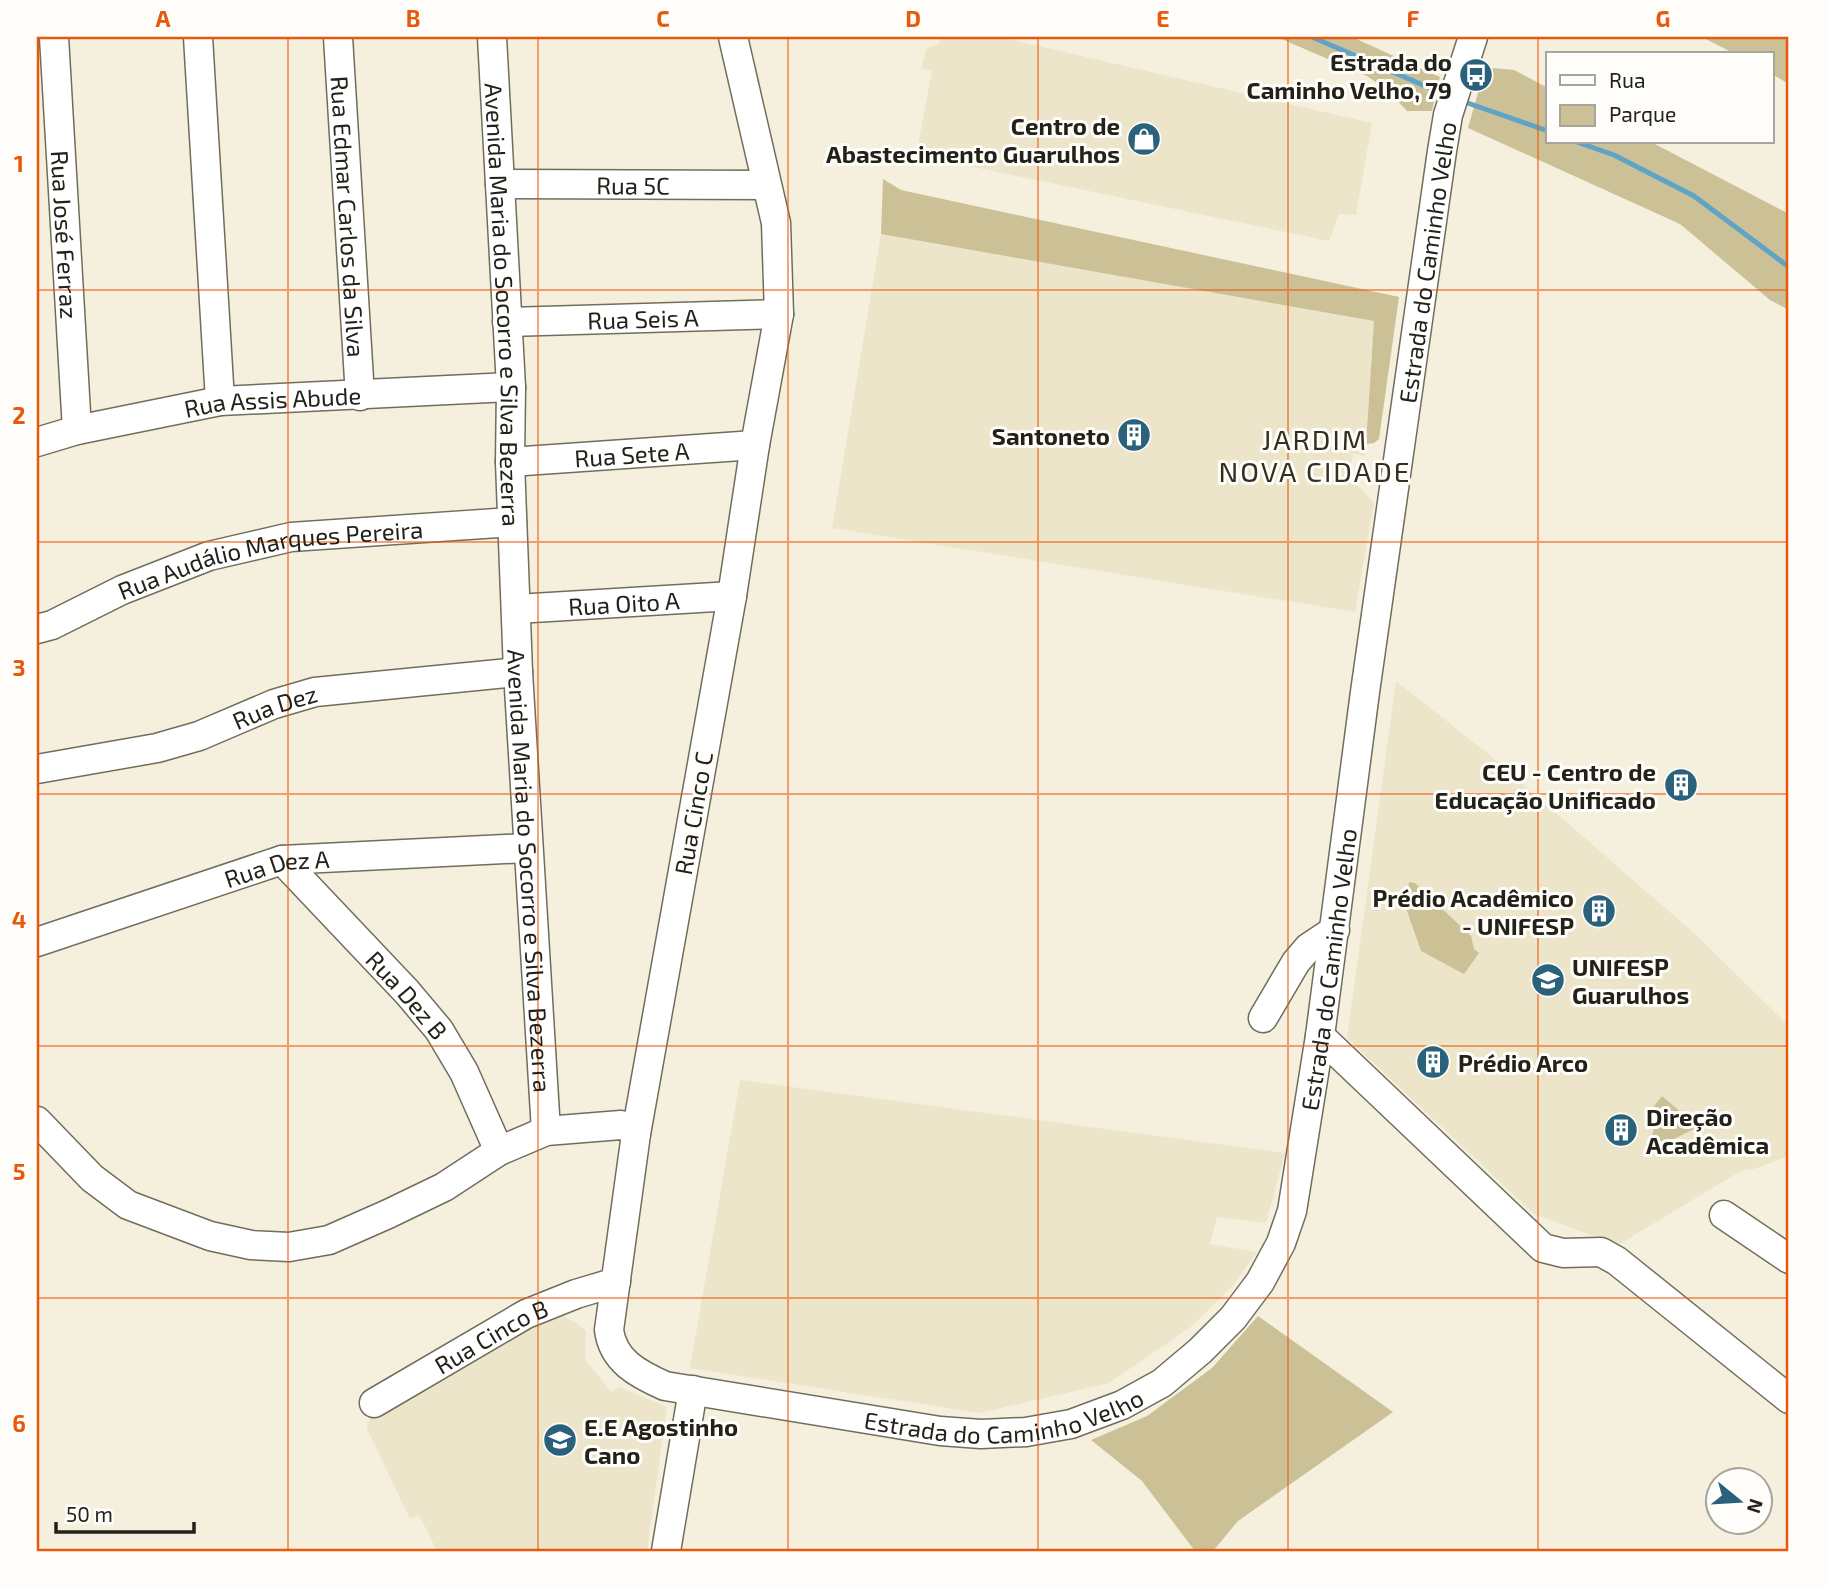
<svg xmlns="http://www.w3.org/2000/svg" width="1826" height="1588" font-family="'Exo 2',sans-serif">
<rect width="100%" height="100%" fill="#f5f0dd"/>
<path fill="#ece5ca" d="M 941,37 L 1000,37 L 1372,123 L 1356,215 L 1339,214 L 1329,241 L 916,155 L 932,71 L 921,69 L 926,49 L 939,44 Z
M 881,234 L 1374,321 L 1365,456 L 1353,454 L 1349,475 L 1374,503 L 1355,612 L 832,528 Z
M 1396,681 L 1492,757 L 1695,934 L 1789,1026 L 1789,1156 L 1754,1169 L 1741,1171 L 1618,1245 L 1534,1214 L 1347,1038 Z
M 740,1080 L 1285,1153 L 1266,1223 L 1217,1217 L 1210,1244 L 1257,1252 L 1234,1284 L 1192,1326 L 1109,1383 L 980,1413 L 690,1368 Z
M 561,1315 L 575,1322 L 586,1331 L 585,1359 L 611,1392 L 619,1387 L 667,1407 L 647,1551 L 437,1551 L 419,1515 L 410,1519 L 367,1429 L 367,1424 L 371,1418 L 467,1362 L 545,1319 Z"/>
<path fill="#ccc196" d="M 1277,37 L 1352,37 L 1440,77 L 1432,111 L 1407,111 L 1387,90 L 1367,76 Z
M 1702,37 L 1782,37 L 1789,41 L 1789,84 L 1772,74 L 1772,54 L 1735,54 Z
M 1493,68 L 1514,70 L 1548,88 L 1548,142 L 1651,142 L 1789,214 L 1789,310 L 1770,300 L 1680,224 L 1468,128 L 1483,75 Z
M 883,179 L 901,190 L 1399,297 L 1379,439 L 1374,443 L 1366,444 L 1374,321 L 881,234 Z
M 1409,882 L 1415,883 L 1471,936 L 1474,949 L 1479,953 L 1464,974 L 1421,951 L 1406,908 Z
M 1662,1096 L 1695,1124 L 1694,1129 L 1647,1152 L 1657,1118 L 1647,1115 Z
M 1258,1316 L 1393,1412 L 1238,1521 L 1213,1551 L 1195,1551 L 1142,1481 L 1091,1440 L 1147,1416 L 1212,1368 Z"/>
<g fill="none" stroke-linecap="round" stroke-linejoin="round">
<path stroke="#5fa3c6" stroke-width="5" d="M 1312,37 L 1446,95
M 1462,101 L 1548,131
M 1577,142 L 1614,155 L 1694,196 L 1789,267"/>
<g stroke="#716d5c" stroke-width="31">
<g id="minor">
<path id="s1" d="M 54,37 L 77,430"/>
<path d="M 198,37 L 220,401"/>
<path id="s2" d="M 338,37 L 360,396"/>
<path id="s3" d="M 492,37 L 511,387 L 510,462 L 518,672 L 546,1131"/>
<path id="s4" d="M 733,37 L 776,223 L 779,314 L 755,445 L 732,596 L 636,1134 L 609,1330 C 613,1361 638,1374 665,1386 L 940,1431 L 981,1434 L 1026,1432 L 1071,1424 L 1122,1405 L 1162,1383 L 1200,1351 L 1233,1318 L 1260,1282 L 1281,1243 L 1292,1211 L 1320,1036 L 1365,692 L 1442,151 L 1448,115 L 1473,37"/>
<path id="s5" d="M 500,184 L 766,185"/>
<path id="s6" d="M 507,322 L 779,314"/>
<path id="s7" d="M 37,442 L 77,430 L 220,401 L 511,387"/>
<path id="s8" d="M 510,462 L 755,445"/>
<path id="s9" d="M 516,609 L 732,596"/>
<path id="s10" d="M 37,629 L 52,625 L 122,590 L 209,556 L 291,537 L 512,522"/>
<path id="s11" d="M 37,769 L 157,748 L 199,736 L 274,704 L 315,692 L 518,672"/>
<path id="s12" d="M 282,860 L 407,992 L 439,1030 L 464,1072 L 499,1151"/>
<path id="s13" d="M 37,942 L 282,860 L 527,848"/>
<path d="M 1263,1018 L 1296,962 L 1308,948 L 1335,930"/>
<path d="M 1320,1036 L 1543,1248 L 1563,1253 L 1601,1252 L 1617,1261 L 1789,1399"/>
<path d="M 37,1121 L 92,1178 L 128,1205 L 210,1236 L 251,1245 L 289,1247 L 329,1240 L 388,1214 L 444,1187 L 499,1151 L 546,1131 L 621,1125 L 630,1128 L 636,1134"/>
<path d="M 1724,1215 L 1789,1259"/>
<path id="s14" d="M 374,1403 L 526,1314 L 576,1294 L 616,1282"/>
<path d="M 666,1551 L 693,1390"/>
</g>
</g>
<use href="#minor" stroke="#fff" stroke-width="28"/>
</g>
<path fill="none" stroke="#e8590c" stroke-width="2" stroke-opacity="0.55" d="M 288,37 L 288,1551M 538,37 L 538,1551M 788,37 L 788,1551M 1038,37 L 1038,1551M 1288,37 L 1288,1551M 1538,37 L 1538,1551M 37,290 L 1789,290M 37,542 L 1789,542M 37,794 L 1789,794M 37,1046 L 1789,1046M 37,1298 L 1789,1298"/>
<defs>
<g id="bus-disc" transform="scale(1.75)"><circle r="9.5" fill="#2a617b" stroke="#fefdf9"/><path d="M-5-6H5V4H4V6H2V4H-2V6H-4V4H-5ZM-3.5-4V0h7V-4ZM-3.5 1.2v1.5H-2V1.2ZM2 1.2v1.5H3.5V1.2Z" fill="#fff"/></g>
<g id="shop-disc" transform="scale(1.75)"><circle r="9.5" fill="#2a617b" stroke="#fefdf9"/><path d="M-5-2.5h2.3a2.7 3.5 0 0 1 5.4 0H5L5.5 6h-11ZM-1.5-2.5h3a1.5 2.3 0 0 0-3 0Z" fill="#fff"/></g>
<g id="building-disc" transform="scale(1.75)"><circle r="9.5" fill="#2a617b" stroke="#fefdf9"/><path d="M-4-6H4V6H1V3H-1V6H-4ZM-2.5-4.3h1.7v1.8h-1.7ZM.8-4.3h1.7v1.8H.8ZM-2.5-1h1.7V.8h-1.7ZM.8-1h1.7V.8H.8Z" fill="#fff"/></g>
<g id="university-disc" transform="scale(1.75)"><circle r="9.5" fill="#2a617b" stroke="#fefdf9"/><path d="M0-5L7-2L0 1L-7-2ZM-4 1L0 2.5L4 1V4Q0 6-4 4Z" fill="#fff"/></g>
<g id="school-disc" transform="scale(1.75)"><circle r="9.5" fill="#2a617b" stroke="#fefdf9"/><path d="M0-5L7-2L0 1L-7-2ZM-4 1L0 2.5L4 1V4Q0 6-4 4Z" fill="#fff"/></g>
</defs>
<g fill-rule="evenodd">
<use href="#bus-disc" x="1476" y="75"/>
<use href="#shop-disc" x="1144" y="139"/>
<use href="#building-disc" x="1134" y="435"/>
<use href="#building-disc" x="1681" y="785"/>
<use href="#building-disc" x="1599" y="911"/>
<use href="#university-disc" x="1548" y="980"/>
<use href="#building-disc" x="1433" y="1062"/>
<use href="#building-disc" x="1621" y="1130"/>
<use href="#school-disc" x="560" y="1440"/>
</g>
<g text-anchor="middle" dominant-baseline="central" stroke-width="6" stroke-linejoin="round" paint-order="stroke">
<g font-size="24" font-weight="bold" fill="#23221a" stroke="#fefdf9" text-anchor="end">
<text x="1452" y="61">Estrada do<tspan x="1452" dy="28">Caminho Velho, 79</tspan></text>
<text x="1120" y="125">Centro de<tspan x="1120" dy="28">Abastecimento Guarulhos</tspan></text>
<text x="1110" y="435">Santoneto</text>
<text x="1656" y="771">CEU - Centro de<tspan x="1656" dy="28">Educação Unificado</tspan></text>
<text x="1574" y="897">Prédio Acadêmico<tspan x="1574" dy="28">- UNIFESP</tspan></text>
<text x="1572" y="966" text-anchor="start">UNIFESP<tspan x="1572" dy="28">Guarulhos</tspan></text>
<text x="1458" y="1062" text-anchor="start">Prédio Arco</text>
<text x="1646" y="1116" text-anchor="start">Direção<tspan x="1646" dy="28">Acadêmica</tspan></text>
<text x="584" y="1426" text-anchor="start">E.E Agostinho<tspan x="584" dy="28">Cano</tspan></text>
</g>
<g font-size="24" fill="#23221a" stroke="#fefdf9">
<text stroke="none"><textPath href="#s5" startOffset="133">Rua 5C</textPath></text>
<text stroke="none"><textPath href="#s2" startOffset="180">Rua Edmar Carlos da Silva</textPath></text>
<text stroke="none"><textPath href="#s1" startOffset="198">Rua José Ferraz</textPath></text>
<text stroke="none"><textPath href="#s4" startOffset="3084">Estrada do Caminho Velho</textPath></text>
<text stroke="none"><textPath href="#s3" startOffset="268">Avenida Maria do Socorro e Silva Bezerra</textPath></text>
<text stroke="none"><textPath href="#s6" startOffset="136">Rua Seis A</textPath></text>
<text stroke="none"><textPath href="#s7" startOffset="240">Rua Assis Abude</textPath></text>
<text stroke="none"><textPath href="#s8" startOffset="122">Rua Sete A</textPath></text>
<text stroke="none"><textPath href="#s10" startOffset="247">Rua Audálio Marques Pereira</textPath></text>
<text stroke="none"><textPath href="#s9" startOffset="108">Rua Oito A</textPath></text>
<text stroke="none"><textPath href="#s11" startOffset="247">Rua Dez</textPath></text>
<text transform="translate(693 813) rotate(-80)">Rua Cinco C</text>
<text stroke="none"><textPath href="#s13" startOffset="252">Rua Dez A</textPath></text>
<text stroke="none"><textPath href="#s3" startOffset="835">Avenida Maria do Socorro e Silva Bezerra</textPath></text>
<text stroke="none"><textPath href="#s4" startOffset="2370">Estrada do Caminho Velho</textPath></text>
<text stroke="none"><textPath href="#s12" startOffset="184">Rua Dez B</textPath></text>
<text stroke="none"><textPath href="#s14" startOffset="135">Rua Cinco B</textPath></text>
<text stroke="none"><textPath href="#s4" startOffset="1740">Estrada do Caminho Velho</textPath></text>
</g>
<g font-size="28" letter-spacing="2" fill="#332f20" stroke="#fefdf9">
<text x="1315" y="439">JARDIM<tspan x="1315" dy="32">NOVA CIDADE</tspan></text>
</g>
</g>
<rect width="1826" height="1588" fill="none" stroke="#fefdf9" stroke-width="77"/>
<rect x="1546" y="52" width="228" height="91" fill="#fefdf9" stroke="#a6a5a0" stroke-width="2"/>
<rect x="1560" y="75" width="35" height="10" fill="#ffffff" stroke="#a6a5a0" stroke-width="2"/>
<text x="1609" y="88" font-size="21" fill="#23221a">Rua</text>
<rect x="1560" y="105" width="35" height="21" fill="#ccc196" stroke="#a6a5a0" stroke-width="2"/>
<text x="1609" y="122" font-size="21" fill="#23221a">Parque</text>
<g transform="translate(1739 1501) rotate(108)"><circle r="33" fill="#fefdf9" stroke="#a6a5a0" stroke-width="2"/>
<path d="M0-5L12 26L0 18L-12 26Z" fill="#2a617b"/>
<text y="-10" font-size="19" font-weight="bold" text-anchor="middle" fill="#23221a">N</text>
</g>
<path d="M56 1522v10h138v-10" fill="none" stroke="#23221a" stroke-width="3.5"/>
<text x="66" y="1522" font-size="21" fill="#23221a" stroke="#fefdf9" stroke-width="5" paint-order="stroke">50 m</text>
<rect x="38" y="38" width="1749" height="1512" fill="none" stroke="#e8590c" stroke-width="2.5"/>
<g font-size="23" text-anchor="middle" font-weight="bold" fill="#e8590c">
<text x="163" y="27">A</text>
<text x="413" y="27">B</text>
<text x="663" y="27">C</text>
<text x="913" y="27">D</text>
<text x="1163" y="27">E</text>
<text x="1413" y="27">F</text>
<text x="1663" y="27">G</text>
<text x="19" y="172">1</text>
<text x="19" y="424">2</text>
<text x="19" y="676">3</text>
<text x="19" y="928">4</text>
<text x="19" y="1180">5</text>
<text x="19" y="1432">6</text>
</g>
</svg>
